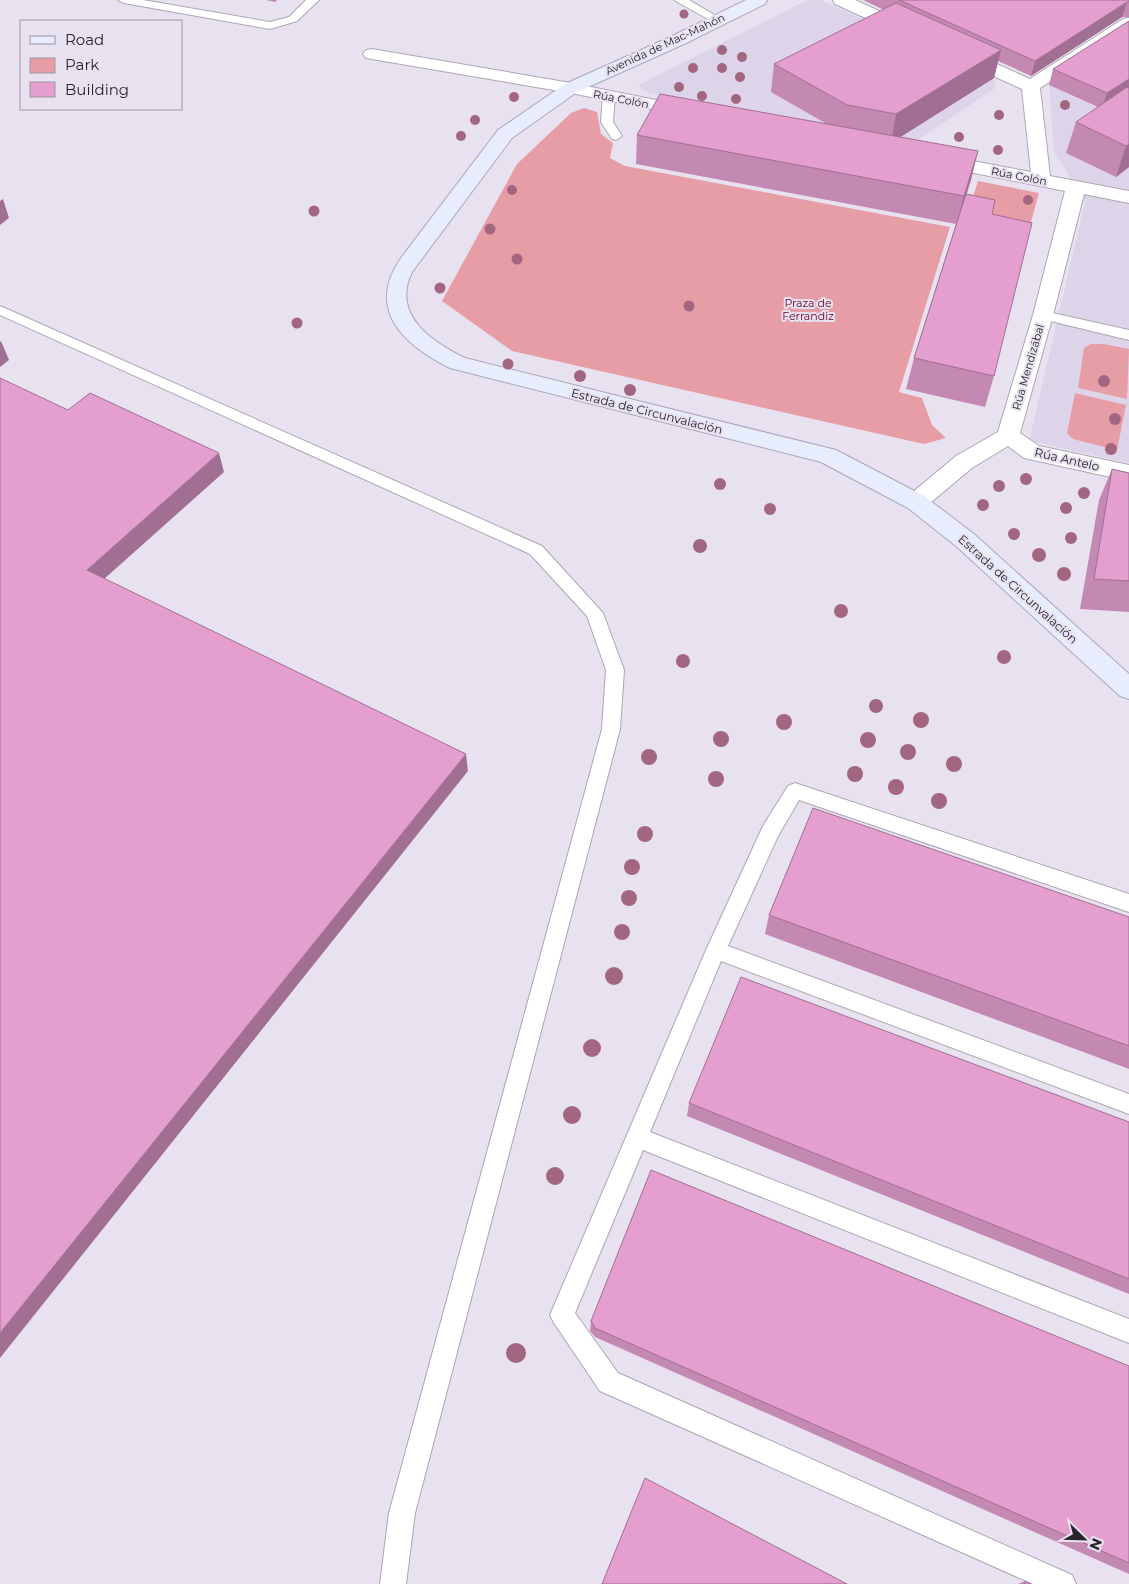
<svg xmlns="http://www.w3.org/2000/svg" width="1129" height="1584" font-family="Montserrat,sans-serif">
<rect width="100%" height="100%" fill="#e8e2f0"/>
<path fill="#ddd4e9" d="M 807,0 L 821,0 L 996,81 L 994,89 L 918,140 L 648,93 L 638,85 Z
M 1049,85 L 1112,114 L 1129,103 L 1129,463 L 1029,441 L 1085,202 L 1054,151 Z"/>
<path fill="#e79da6" d="M 584,108 L 597,112 L 601,134 L 613,143 L 610,158 L 625,166 L 950,227 L 899,392 L 922,398 L 932,425 L 946,438 L 924,444 L 512,351 L 442,301 L 517,164 L 571,113 Z
M 978,181 L 1039,193 L 1027,236 L 965,223 Z
M 1091,344 L 1104,344 L 1129,349 L 1127,399 L 1078,388 L 1084,348 Z
M 1075,393 L 1126,405 L 1117,450 L 1073,439 L 1067,433 Z"/>
<g fill="none" stroke-linecap="round" stroke-linejoin="round">
<g stroke="#aca6b4" stroke-width="2">
<path id="lane" d="M 118,0 L 143,0 L 270,22 L 289,17 L 306,0 L 319,0 L 297,21 L 270,29 L 124,3 Z
M 674,0 L 689,0 L 723,20 L 717,23 L 713,22 Z
M 609,92 L 615,96 L 613,122 L 622,136 L 616,140 L 612,139 L 601,122 L 603,96 Z
M 0,306 L 542,546 L 603,613 L 624,670 L 620,729 L 415,1513 L 406,1584 L 380,1584 L 389,1513 L 602,729 L 606,670 L 587,616 L 530,554 L 0,315 Z
M 1043,311 L 1129,330 L 1129,340 L 1038,318 L 1036,315 L 1038,312 Z
M 795,783 L 1129,894 L 1129,912 L 799,800 L 778,836 L 728,946 L 1129,1094 L 1129,1114 L 721,961 L 650,1132 L 1129,1319 L 1129,1343 L 643,1150 L 575,1313 L 618,1373 L 1072,1575 L 1076,1584 L 1033,1584 L 600,1391 L 554,1323 L 550,1315 L 706,950 L 763,826 L 788,786 Z"/>
</g>
<g stroke="#aca6b4" stroke-width="2">
<path id="street" d="M 833,0 L 855,0 L 912,26 L 915,30 L 912,34 L 906,35 L 900,34 L 835,4 Z
M 1129,18 L 1129,31 L 1040,88 L 1050,176 L 1129,191 L 1129,203 L 1084,194 L 1053,315 L 1020,433 L 1039,446 L 1129,465 L 1129,481 L 1024,458 L 1008,446 L 972,468 L 924,508 L 916,510 L 908,508 L 904,502 L 908,496 L 956,456 L 998,432 L 1033,315 L 1065,191 L 929,164 L 927,160 L 929,156 L 936,154 L 1031,172 L 1022,89 L 956,59 L 953,55 L 956,51 L 962,50 L 968,51 L 1030,79 L 1123,19 Z
M 372,49 L 571,83 L 691,107 L 697,108 L 700,112 L 697,116 L 691,117 L 571,93 L 366,58 L 363,54 L 366,50 Z"/>
</g>
<g stroke="#aca6b4" stroke-width="2">
<path id="secondary" d="M 746,0 L 767,0 L 765,4 L 682,45 L 577,92 L 512,138 L 412,272 C 391,315 432,342 465,358 L 836,450 L 924,496 L 974,534 L 1129,674 L 1129,699 L 1120,696 L 956,546 L 908,508 L 821,462 L 450,368 C 404,345 365,310 401,258 L 498,130 L 565,84 L 670,37 Z"/>
</g>
<use href="#lane" fill="#fff" fill-rule="evenodd"/>
<use href="#street" fill="#fff" fill-rule="evenodd"/>
<use href="#secondary" fill="#e8edfe" fill-rule="evenodd"/>
</g>
<g fill="#a26680">
<circle cx="684" cy="14" r="4.5"/>
<circle cx="722" cy="50" r="5"/>
<circle cx="742" cy="57" r="5"/>
<circle cx="693" cy="68" r="5"/>
<circle cx="722" cy="68" r="5"/>
<circle cx="740" cy="77" r="5"/>
<circle cx="679" cy="87" r="5"/>
<circle cx="702" cy="96" r="5"/>
<circle cx="514" cy="97" r="5"/>
<circle cx="736" cy="99" r="5"/>
<circle cx="1065" cy="105" r="5"/>
<circle cx="999" cy="115" r="5"/>
<circle cx="475" cy="120" r="5"/>
<circle cx="461" cy="136" r="5"/>
<circle cx="959" cy="137" r="5"/>
<circle cx="998" cy="150" r="5"/>
<circle cx="512" cy="190" r="5"/>
<circle cx="1028" cy="200" r="5"/>
<circle cx="314" cy="211" r="5.5"/>
<circle cx="490" cy="229" r="5.5"/>
<circle cx="517" cy="259" r="5.5"/>
<circle cx="440" cy="288" r="5.5"/>
<circle cx="689" cy="306" r="5.5"/>
<circle cx="297" cy="323" r="5.5"/>
<circle cx="508" cy="364" r="5.5"/>
<circle cx="580" cy="376" r="6"/>
<circle cx="1104" cy="381" r="6"/>
<circle cx="630" cy="390" r="6"/>
<circle cx="1115" cy="419" r="6"/>
<circle cx="1111" cy="449" r="6"/>
<circle cx="1026" cy="479" r="6"/>
<circle cx="720" cy="484" r="6"/>
<circle cx="999" cy="486" r="6"/>
<circle cx="1084" cy="493" r="6"/>
<circle cx="983" cy="505" r="6"/>
<circle cx="1066" cy="508" r="6"/>
<circle cx="770" cy="509" r="6"/>
<circle cx="1014" cy="534" r="6"/>
<circle cx="1071" cy="538" r="6"/>
<circle cx="700" cy="546" r="7"/>
<circle cx="1039" cy="555" r="7"/>
<circle cx="1064" cy="574" r="7"/>
<circle cx="841" cy="611" r="7"/>
<circle cx="1004" cy="657" r="7"/>
<circle cx="683" cy="661" r="7"/>
<circle cx="876" cy="706" r="7"/>
<circle cx="921" cy="720" r="8"/>
<circle cx="784" cy="722" r="8"/>
<circle cx="721" cy="739" r="8"/>
<circle cx="868" cy="740" r="8"/>
<circle cx="908" cy="752" r="8"/>
<circle cx="649" cy="757" r="8"/>
<circle cx="954" cy="764" r="8"/>
<circle cx="855" cy="774" r="8"/>
<circle cx="716" cy="779" r="8"/>
<circle cx="896" cy="787" r="8"/>
<circle cx="939" cy="801" r="8"/>
<circle cx="645" cy="834" r="8"/>
<circle cx="632" cy="867" r="8"/>
<circle cx="629" cy="898" r="8"/>
<circle cx="622" cy="932" r="8"/>
<circle cx="614" cy="976" r="9"/>
<circle cx="592" cy="1048" r="9"/>
<circle cx="572" cy="1115" r="9"/>
<circle cx="555" cy="1176" r="9"/>
<circle cx="516" cy="1353" r="10"/>
</g>
<path fill="#c489b2" d="M 266,0 L 277,0 L 275,2 Z
M 863,0 L 1129,0 L 1129,17 L 1122,17 L 1031,76 L 998,61 L 994,78 L 900,137 L 978,151 L 966,194 L 992,214 L 994,376 L 985,407 L 906,389 L 914,358 L 956,224 L 636,164 L 637,135 L 825,123 L 771,92 L 774,64 L 884,10 Z
M 1129,21 L 1129,167 L 1116,177 L 1066,153 L 1076,122 L 1098,107 L 1049,85 L 1053,69 Z
M 1112,469 L 1129,473 L 1129,612 L 1080,609 L 1099,500 Z
M 769,915 L 1129,917 L 1129,1069 L 765,934 Z
M 689,1103 L 1129,1122 L 1129,1294 L 687,1116 Z
M 591,1321 L 1129,1366 L 1129,1574 L 595,1337 L 590,1331 Z
M 1025,1581 L 1031,1584 L 1018,1584 Z"/>
<path fill="#a06f91" d="M 1127,2 L 1122,17 L 1031,76 L 1035,61 Z
M 1001,50 L 994,78 L 891,143 L 896,114 Z
M 1129,79 L 1129,91 L 1102,109 L 1107,93 Z
M 1129,144 L 1129,167 L 1116,177 L 1126,146 Z
M 978,151 L 971,180 L 957,224 L 964,196 Z
M 3,199 L 9,218 L 0,225 L 0,201 Z
M 1,341 L 9,360 L 0,367 L 0,342 Z
M 219,453 L 224,472 L 94,588 L 87,570 Z
M 466,754 L 468,771 L 0,1358 L 0,1333 Z"/>
<path fill="#e49fcf" stroke="#a06f91" d="M 899,0 L 1129,0 L 1129,2 L 1127,2 L 1035,61 Z
M 896,3 L 1001,50 L 896,114 L 847,105 L 774,64 Z
M 1129,21 L 1129,79 L 1107,93 L 1053,69 Z
M 1127,87 L 1129,88 L 1129,144 L 1126,146 L 1076,122 Z
M 660,94 L 978,151 L 964,196 L 637,135 Z
M 966,194 L 995,200 L 992,214 L 1032,223 L 994,376 L 914,358 Z
M 0,378 L 68,410 L 90,393 L 219,453 L 87,570 L 466,754 L 0,1333 Z
M 1112,469 L 1129,473 L 1129,581 L 1094,579 Z
M 813,808 L 1129,917 L 1129,1046 L 769,915 Z
M 741,977 L 1129,1122 L 1129,1279 L 689,1103 Z
M 651,1170 L 1129,1366 L 1129,1563 L 595,1328 L 591,1321 Z
M 645,1478 L 847,1584 L 602,1584 Z
M 1025,1581 L 1031,1584 L 1024,1584 Z"/>
<g text-anchor="middle" dominant-baseline="central" stroke-width="4" stroke-linejoin="round" paint-order="stroke">
<g font-size="11" fill="#27252a" stroke="#e8e2f0">
<text transform="translate(665 44) rotate(-25)">Avenida de Mac-Mahón</text>
<text transform="translate(621 99) rotate(11)">Rúa Colón</text>
<text transform="translate(1019 176) rotate(11)">Rúa Colón</text>
<text transform="translate(1028 367) rotate(-74)">Rúa Mendizábal</text>
</g>
<g font-size="11" fill="#680125" stroke="#e8e2f0">
<text x="808" y="303">Praza de<tspan x="808" dy="13">Ferrandiz</tspan></text>
</g>
<g font-size="12" fill="#27252a" stroke="#e8e2f0">
<text transform="translate(647 411) rotate(14)">Estrada de Circunvalación</text>
<text transform="translate(1067 459) rotate(13)">Rúa Antelo</text>
<text transform="translate(1018 589) rotate(42)">Estrada de Circunvalación</text>
</g>
</g>
<rect x="20" y="20" width="162" height="90" fill="#e8e2f0" stroke="#9b96a1"/>
<rect x="30" y="36" width="25" height="8" fill="#e8edfe" stroke="#9b96a1"/>
<text x="65" y="45" font-size="15" fill="#27252a">Road</text>
<rect x="30" y="58" width="25" height="15" fill="#e79da6" stroke="#9b96a1"/>
<text x="65" y="70" font-size="15" fill="#27252a">Park</text>
<rect x="30" y="82" width="25" height="15" fill="#e49fcf" stroke="#9b96a1"/>
<text x="65" y="95" font-size="15" fill="#27252a">Building</text>
<g transform="translate(1084 1539) rotate(113)" stroke="#e8e2f0" stroke-width="4" paint-order="stroke">
<path d="M0-4L9 19L0 12L-9 19Z" fill="#27252a"/>
<text y="-8" font-size="14" font-weight="bold" text-anchor="middle" fill="#27252a">N</text>
</g>
</svg>
